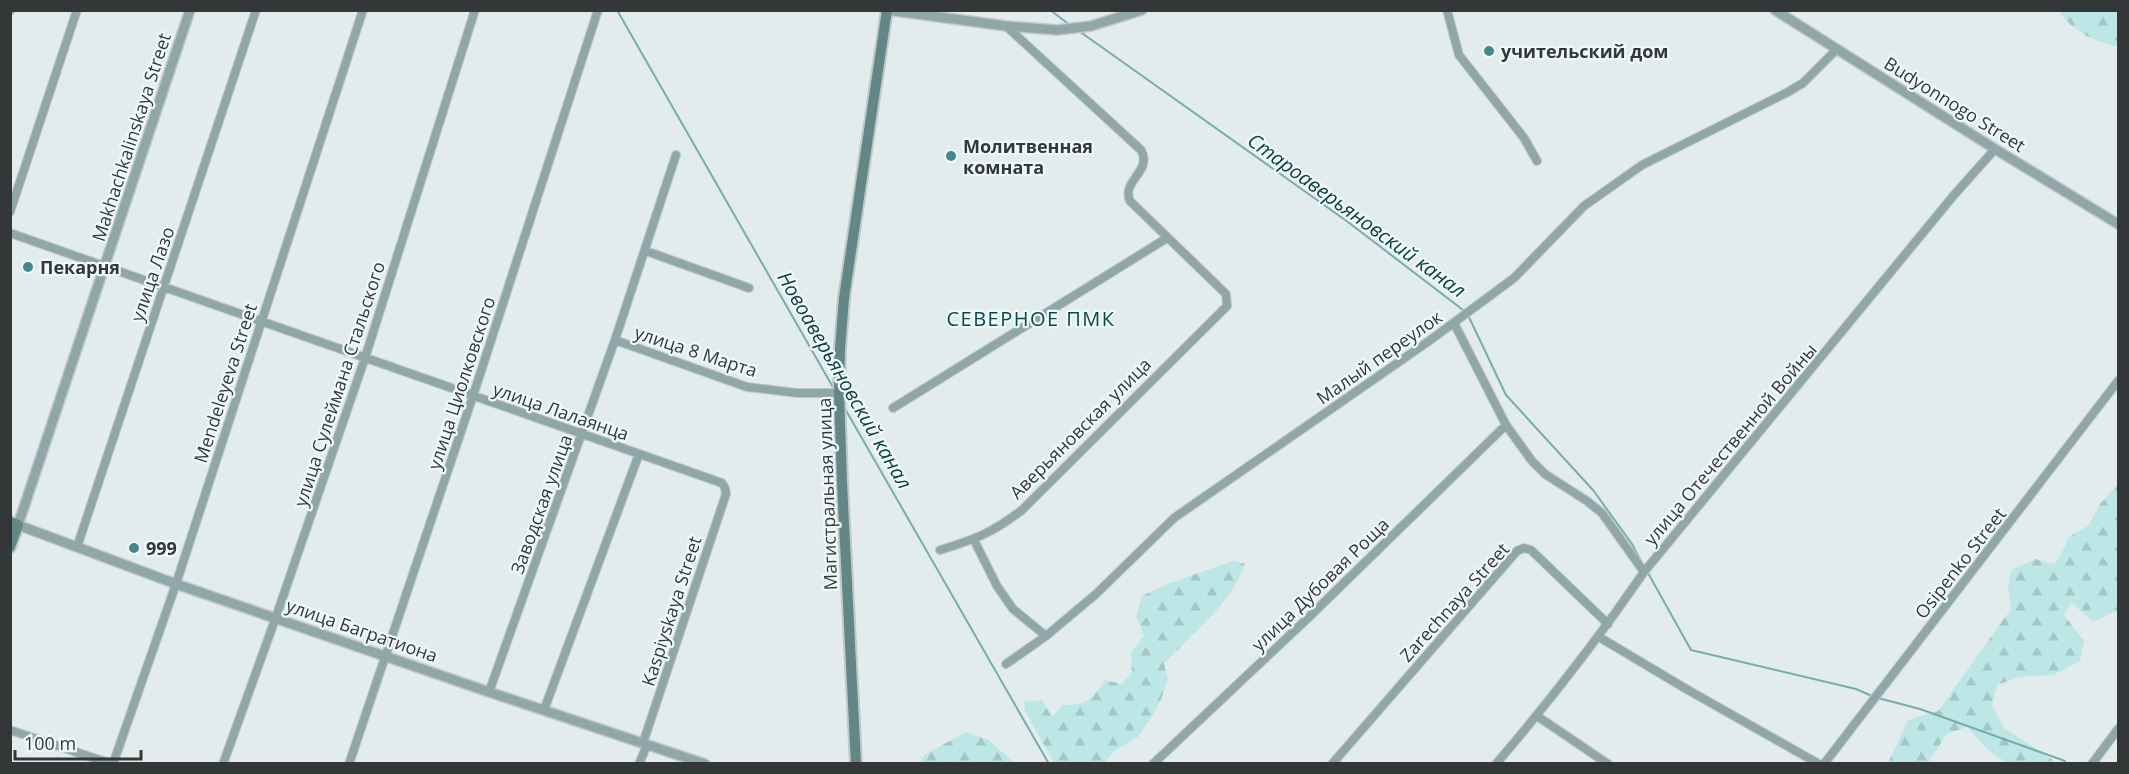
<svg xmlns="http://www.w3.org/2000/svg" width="2129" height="774" font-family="'Open Sans',sans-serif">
<defs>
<pattern id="forest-firs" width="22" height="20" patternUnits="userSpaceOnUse" patternTransform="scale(1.5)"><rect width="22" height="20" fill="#bde6e6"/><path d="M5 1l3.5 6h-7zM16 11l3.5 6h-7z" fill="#a3c6c6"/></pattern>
</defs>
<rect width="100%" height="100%" fill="#e3ecec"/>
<path fill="url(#forest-firs)" d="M 2059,11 L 2118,11 L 2118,47 C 2096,42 2071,31 2059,11 Z
M 2118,484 L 2118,610 L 2093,622 L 2072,603 L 2063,614 L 2084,641 L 2080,661 L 2053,675 L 2019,677 L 1997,685 L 1992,705 L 2004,728 L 2053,760 L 2052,763 L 2008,763 L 1991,753 L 1967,727 L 1947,734 L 1928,763 L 1888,763 L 1908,720 L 1938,711 L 2011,609 L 2008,587 L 2011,570 L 2035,559 L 2055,564 L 2066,545 L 2067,538 L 2088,526 L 2100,504 Z
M 1233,561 L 1245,564 C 1230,605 1193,633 1164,664 L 1168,679 L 1160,702 L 1152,716 L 1138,737 L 1114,751 L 1104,763 L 1054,763 L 1025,711 L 1024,702 L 1042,700 L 1052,717 L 1063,705 C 1087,705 1092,700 1105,680 L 1122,684 L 1132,672 L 1131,652 L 1144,636 L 1136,616 L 1142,596 L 1167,584 Z
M 966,732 L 989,740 L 1014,763 L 920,763 L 924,755 Z"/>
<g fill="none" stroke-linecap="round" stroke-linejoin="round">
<path stroke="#75adae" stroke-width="2" d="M 617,10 L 834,389
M 1050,10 L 1070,25
M 1079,31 L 1348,222 L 1467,313 L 1506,395 L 1593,490 L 1632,544 L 1643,565
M 844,407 L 1049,764
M 1648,573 L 1691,650 L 1856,689 L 1872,696
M 1878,698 L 1920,709 L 2065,761"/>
<g stroke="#c0c8c8" stroke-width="10">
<path id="minor" d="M 1447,10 L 1459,55 L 1524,138 L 1537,161
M 10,11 L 11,10
M 10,212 L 77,10
M 10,233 L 722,483 L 725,488 L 726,494 L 643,743
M 646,251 L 749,288
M 1454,323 L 1506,425 L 1532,461 L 1545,474 L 1587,501 L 1602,513 L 1644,572
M 615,340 L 747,387 L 797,393 L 839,393
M 893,408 L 1167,238
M 974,540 L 997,586 L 1013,609 L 1046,636
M 77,547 L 256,10
M 940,550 C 976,539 992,533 1022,510 L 1227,306 L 1226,294 L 1130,201 C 1121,181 1153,171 1141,150 L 1006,26
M 1599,637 L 1688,690 L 1819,764
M 1006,664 L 1046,636 L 1096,594 L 1174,518 L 1429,341 L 1514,278 L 1584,206 L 1642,165 L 1788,92 L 1803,83 L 1837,49
M 489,692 L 615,340 L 676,155
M 544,710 L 639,454
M 1537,716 L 1608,764
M 10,730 L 112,764
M 113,764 L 176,584 L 363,10
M 223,764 L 276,617 L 365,358 L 475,10
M 349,764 L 473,396 L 598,10
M 639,764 L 647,745
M 1153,764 L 1309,617 L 1506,425
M 1332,764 L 1517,551 L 1524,548 L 1531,550 L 1608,624
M 1496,764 C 1549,702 1598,639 1644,572 L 1954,195 L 1995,149
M 1824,764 L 2118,381
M 2092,764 L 2118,729"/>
</g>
<g stroke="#c0c8c8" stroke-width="12">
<path id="tertiary" d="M 190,10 L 18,525 L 176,584 L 489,692 L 705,764
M 887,10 L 1006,26 L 1057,30 L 1091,26 L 1142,10
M 1775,10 L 1995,149 L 2118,224"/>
</g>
<g stroke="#c0c8c8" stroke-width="14">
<path id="secondary" d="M 10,522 L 18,525 L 10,547
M 856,764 L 842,483 L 839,393 L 840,349 L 844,298 L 887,10"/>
</g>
<use href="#minor" stroke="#90a7a7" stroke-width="8"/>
<use href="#tertiary" stroke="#90a7a7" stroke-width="9"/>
<use href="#secondary" stroke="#638787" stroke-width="10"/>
</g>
<g fill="#41898a" stroke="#f0f9f9" stroke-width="2">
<circle cx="1489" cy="51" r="6"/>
<circle cx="951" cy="156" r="6"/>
<circle cx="28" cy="267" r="6"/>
<circle cx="134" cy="548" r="6"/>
</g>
<g text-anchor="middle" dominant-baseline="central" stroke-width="4.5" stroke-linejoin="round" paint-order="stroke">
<g font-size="18" font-weight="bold" fill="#333737" stroke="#f0f9f9" text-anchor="start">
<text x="1501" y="51">учительский дом</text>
<text x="963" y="146">Молитвенная<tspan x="963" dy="21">комната</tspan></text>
<text x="40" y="267">Пекарня</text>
<text x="146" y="548">999</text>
</g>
<g font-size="18" fill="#333737" stroke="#f0f9f9">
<text transform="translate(1955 104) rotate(32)">Budyonnogo Street</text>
<text transform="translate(131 137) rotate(-72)">Makhachkalinskaya Street</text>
<text transform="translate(152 274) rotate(-71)">улица Лазо</text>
<text transform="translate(696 351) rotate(18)">улица 8 Марта</text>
<text transform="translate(1379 357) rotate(-35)">Малый переулок</text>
<text transform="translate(225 383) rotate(-72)">Mendeleyeva Street</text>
<text transform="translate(461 383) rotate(-72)">улица Циолковского</text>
<text transform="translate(339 384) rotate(-72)">улица Сулеймана Стальского</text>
<text transform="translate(561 411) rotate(19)">улица Лалаянца</text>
<text transform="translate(1080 428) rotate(-45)">Аверьяновская улица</text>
<text transform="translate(1730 444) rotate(-50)">улица Отечественной Войны</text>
<text transform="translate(827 494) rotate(-92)">Магистральная улица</text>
<text transform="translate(541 504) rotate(-70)">Заводская улица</text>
<text transform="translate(1960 563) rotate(-52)">Osipenko Street</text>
<text transform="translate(1320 584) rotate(-44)">улица Дубовая Роща</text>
<text transform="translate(1454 602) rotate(-48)">Zarechnaya Street</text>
<text transform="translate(671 611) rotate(-72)">Kaspiyskaya Street</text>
<text transform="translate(362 630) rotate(19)">улица Багратиона</text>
</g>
<g font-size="20" font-style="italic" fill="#0b4142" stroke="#f0f9f9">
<text transform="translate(1357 215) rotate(36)">Староаверьяновский канал</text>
<text transform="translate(845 380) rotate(60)">Новоаверьяновский канал</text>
</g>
<g font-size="20" letter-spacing="1.5" fill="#06494a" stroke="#f0f9f9">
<text x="1031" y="318">СЕВЕРНОЕ ПМК</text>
</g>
</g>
<rect width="2129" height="774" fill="none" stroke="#333737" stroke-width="24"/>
<path d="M15 750v9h126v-9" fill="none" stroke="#333737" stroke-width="3"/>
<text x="24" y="750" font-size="18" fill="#333737" stroke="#f0f9f9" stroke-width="4.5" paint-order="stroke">100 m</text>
</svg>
